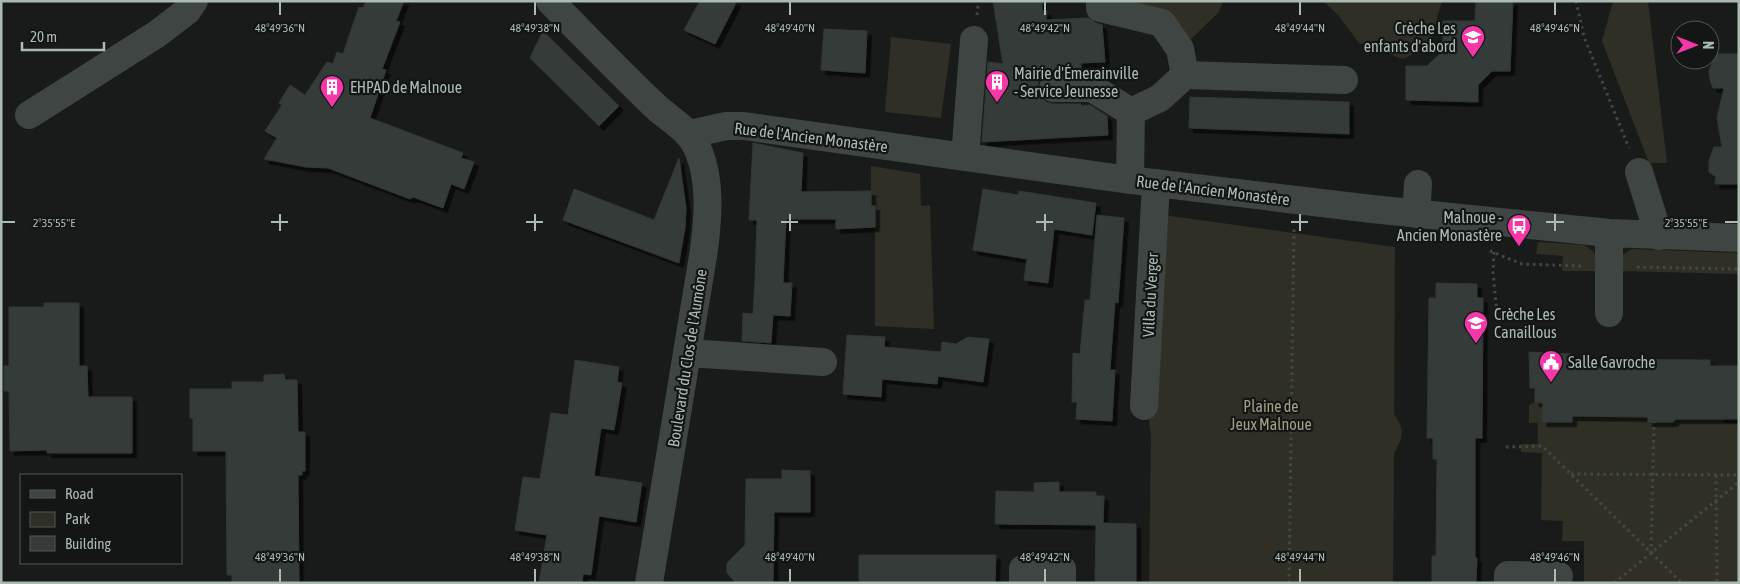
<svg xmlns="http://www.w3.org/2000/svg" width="1740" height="584" font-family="'Asap Condensed',sans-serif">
<defs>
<filter id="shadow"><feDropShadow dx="4.5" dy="4.5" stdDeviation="0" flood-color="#0009"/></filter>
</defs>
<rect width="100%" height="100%" fill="#191b1a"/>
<path fill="#302f26" d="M 1118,1 L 1223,1 L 1219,12 L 1187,43 Z
M 1323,1 L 1442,1 L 1429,46 L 1403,59 L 1359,43 L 1338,15 Z
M 1613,1 L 1648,1 L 1667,163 L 1649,163 L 1602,41 Z
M 891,37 L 951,44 L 941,118 L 885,112 Z
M 871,166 L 920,174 L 921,206 L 930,205 L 934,329 L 875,326 L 875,206 L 871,206 Z
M 1163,215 L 1395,247 L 1394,414 C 1405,430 1404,436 1394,453 L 1393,583 L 1149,583 L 1151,436 L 1149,422 Z
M 1538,242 L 1584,245 C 1597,252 1597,258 1598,271 L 1562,271 L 1563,256 L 1536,254 Z
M 1632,249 L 1739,253 L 1739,274 L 1619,271 L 1622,255 Z
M 1535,402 L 1543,403 L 1543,422 L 1572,422 L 1572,416 L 1648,417 L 1648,422 L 1673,422 L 1676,419 L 1723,419 L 1725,423 L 1739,423 L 1739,583 L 1584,583 L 1584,541 L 1562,541 L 1563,521 L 1541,520 L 1542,453 L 1521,452 L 1521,444 L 1538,444 L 1538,423 L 1529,423 L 1529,405 Z"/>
<path fill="#363a39" stroke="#333736" filter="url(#shadow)" d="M 366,1 L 404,1 L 396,21 L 400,22 L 382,69 L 386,70 L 370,118 L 463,153 L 461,158 L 474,162 L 464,189 L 451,184 L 443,208 L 413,197 L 410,199 L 328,168 L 306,167 L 264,159 L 277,138 L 265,131 L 282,105 L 279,103 L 290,85 L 305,95 L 327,62 L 333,64 L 337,52 L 343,54 L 359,7 L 363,8 Z
M 700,1 L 737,1 L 715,44 L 684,30 Z
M 993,1 L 1042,1 L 1042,11 L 1047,11 L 1046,20 L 1089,18 L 1096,23 L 1102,25 L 1105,62 L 1081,63 L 1081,72 L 1053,72 L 1046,74 L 1039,81 L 1037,88 L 1040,96 L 1046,102 L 1053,104 L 1081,104 L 1081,106 L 1090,105 L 1107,116 L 1108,135 L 982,142 L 988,62 L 1003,64 Z
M 1476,1 L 1513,1 L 1510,71 L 1492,71 L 1478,85 L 1478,102 L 1406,100 L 1406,66 L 1427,66 L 1443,51 L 1443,21 L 1475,21 Z
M 824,29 L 867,31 L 865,73 L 821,70 Z
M 543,31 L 619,106 L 599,126 L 530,58 Z
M 1714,54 L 1739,54 L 1739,184 L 1715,184 L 1716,177 L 1709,172 L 1709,161 L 1714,147 L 1722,147 L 1717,118 L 1724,88 L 1713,88 L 1710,80 L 1709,71 L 1713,61 Z
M 1190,97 L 1349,102 L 1349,134 L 1189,128 Z
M 753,143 L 803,153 L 801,192 L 871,191 L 871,206 L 875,206 L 875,227 L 836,229 L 836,219 L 786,219 L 783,283 L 792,283 L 790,316 L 773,315 L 771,343 L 742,341 L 743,313 L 753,314 L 755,281 L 757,220 L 749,220 Z
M 679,158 L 686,208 L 685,228 L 679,263 L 563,220 L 574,189 L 654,220 Z
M 983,189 L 1018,195 L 1019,191 L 1096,203 L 1092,235 L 1054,229 L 1048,283 L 1024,280 L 1027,259 L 973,250 Z
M 1097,215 L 1124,218 L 1118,303 L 1115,302 L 1111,355 L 1110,370 L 1115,370 L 1112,421 L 1076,419 L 1077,402 L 1072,402 L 1073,353 L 1080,354 L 1085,300 L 1090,300 Z
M 1436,283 L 1477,284 L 1477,298 L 1483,298 L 1482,438 L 1475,438 L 1475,558 L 1477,558 L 1476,582 L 1474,583 L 1432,582 L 1432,556 L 1436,556 L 1437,459 L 1433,459 L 1433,438 L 1427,438 L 1429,298 L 1436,298 Z
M 44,303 L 79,303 L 79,366 L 87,366 L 88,397 L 132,397 L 132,453 L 47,453 L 47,450 L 10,451 L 9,391 L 4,391 L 4,366 L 9,366 L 9,307 L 44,307 Z
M 847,335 L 885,337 L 884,347 L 941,352 L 942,342 L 956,344 L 968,337 L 989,339 L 983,382 L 938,376 L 937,384 L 882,379 L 881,397 L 843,394 Z
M 1529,352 L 1572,354 L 1572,359 L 1710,360 L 1710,366 L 1739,366 L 1739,419 L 1676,419 L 1673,422 L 1648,422 L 1648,417 L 1572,416 L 1572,422 L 1542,422 L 1543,403 L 1535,402 L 1535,388 L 1530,388 Z
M 575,360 L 619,367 L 617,382 L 622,383 L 614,430 L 601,428 L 594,476 L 642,483 L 636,522 L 599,516 L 591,575 L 583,574 L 582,583 L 539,583 L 547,535 L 515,530 L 523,477 L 540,479 L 551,413 L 568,415 Z
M 284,374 L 285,380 L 297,380 L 298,432 L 305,432 L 305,471 L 302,471 L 302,475 L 298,475 L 299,583 L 232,583 L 232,575 L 227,575 L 226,451 L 193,451 L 193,418 L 190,418 L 190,389 L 232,389 L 232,382 L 264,382 L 264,375 Z
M 782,470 L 810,471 L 810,512 L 774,512 L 773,583 L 736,583 L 727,573 L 727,563 L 745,545 L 746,479 L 782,479 Z
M 1059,482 L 1059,492 L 1096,492 L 1096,496 L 1104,496 L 1103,523 L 1136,524 L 1136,583 L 1095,583 L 1096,525 L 995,524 L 996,491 L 1034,492 L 1034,483 Z
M 859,555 L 996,555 L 995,583 L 859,583 Z"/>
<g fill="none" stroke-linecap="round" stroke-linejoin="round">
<path stroke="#424945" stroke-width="3" stroke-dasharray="2.5 4" stroke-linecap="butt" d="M 1576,1 L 1584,37 L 1629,148
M 977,15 L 978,6
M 1490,251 L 1522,264 L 1581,266
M 1494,252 L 1493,272 L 1497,314
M 1637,267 L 1739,269
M 1506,447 L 1542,446 L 1682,583
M 1571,474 L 1739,475
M 1716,475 L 1717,583
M 1651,553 L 1654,422
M 1289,583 L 1294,226
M 1614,583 L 1739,482"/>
<path stroke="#3f4542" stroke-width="28" d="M 550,1 C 585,36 619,72 655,106 C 671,121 691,130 699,152 C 711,183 708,218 704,250 L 649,583
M 1185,75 L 1344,80
M 1053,88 L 1092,88 L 1131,112 L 1160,98 L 1185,75 L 1180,49 L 1162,23 L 1100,8 L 1100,1
M 29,115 L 157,34 L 187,11 L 194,1
M 690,134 L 726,126 L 744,126 L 1130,180 L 1372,209 L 1609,233 L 1739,238
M 965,157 L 974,40
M 1639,172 L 1659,236
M 1130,180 L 1131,112
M 1416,214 L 1418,184
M 1609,233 L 1609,313
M 688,353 L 823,362
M 1144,406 L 1156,183
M 1023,583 L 1023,569 L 1062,569 L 1062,583
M 1508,583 L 1508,575 L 1559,576"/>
</g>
<path fill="none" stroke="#abbbb2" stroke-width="2" d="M 280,2 L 280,15M 535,2 L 535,15M 790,2 L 790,15M 1045,2 L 1045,15M 1300,2 L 1300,15M 1555,2 L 1555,15M 280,214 L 280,231M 535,214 L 535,231M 790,214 L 790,231M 1045,214 L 1045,231M 1300,214 L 1300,231M 1555,214 L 1555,231M 2,222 L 15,222M 271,222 L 288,222M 526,222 L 543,222M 781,222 L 798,222M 1036,222 L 1053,222M 1291,222 L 1308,222M 1546,222 L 1564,222M 1725,222 L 1738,222M 280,569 L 280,582M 535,569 L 535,582M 790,569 L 790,582M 1045,569 L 1045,582M 1300,569 L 1300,582M 1555,569 L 1555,582"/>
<defs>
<g id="school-pin" transform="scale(1.25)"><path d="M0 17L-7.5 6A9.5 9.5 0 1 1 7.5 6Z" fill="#f537a9" stroke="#141615"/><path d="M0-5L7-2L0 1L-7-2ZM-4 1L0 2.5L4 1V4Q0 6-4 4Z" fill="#fff"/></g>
<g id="building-pin" transform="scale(1.25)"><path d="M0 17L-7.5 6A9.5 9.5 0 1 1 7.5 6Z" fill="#f537a9" stroke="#141615"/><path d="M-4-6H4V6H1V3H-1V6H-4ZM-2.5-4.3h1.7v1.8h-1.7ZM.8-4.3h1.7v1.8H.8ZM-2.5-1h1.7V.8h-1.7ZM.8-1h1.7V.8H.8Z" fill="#fff"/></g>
<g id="bus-pin" transform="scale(1.25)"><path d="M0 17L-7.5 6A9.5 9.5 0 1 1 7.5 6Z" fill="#f537a9" stroke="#141615"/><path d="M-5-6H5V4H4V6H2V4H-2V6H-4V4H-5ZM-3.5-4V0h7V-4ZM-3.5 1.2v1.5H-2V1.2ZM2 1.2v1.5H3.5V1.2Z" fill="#fff"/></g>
<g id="civic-pin" transform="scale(1.25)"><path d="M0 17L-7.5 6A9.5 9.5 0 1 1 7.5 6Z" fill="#f537a9" stroke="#141615"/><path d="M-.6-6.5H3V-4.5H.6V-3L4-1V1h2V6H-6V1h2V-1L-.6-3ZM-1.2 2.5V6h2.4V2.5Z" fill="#fff"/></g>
</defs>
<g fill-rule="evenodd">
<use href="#school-pin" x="1473" y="37"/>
<use href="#building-pin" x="997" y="82"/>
<use href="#building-pin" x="332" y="87"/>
<use href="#bus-pin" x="1519" y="226"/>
<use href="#school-pin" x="1476" y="323"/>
<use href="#civic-pin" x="1551" y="362"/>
</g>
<g text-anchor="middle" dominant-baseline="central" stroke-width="4.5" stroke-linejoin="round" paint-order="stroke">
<g font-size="16" fill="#abbbb2" stroke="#141615" text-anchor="start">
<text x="1456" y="28" text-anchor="end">Crèche Les<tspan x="1456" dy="18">enfants d'abord</tspan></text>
<text x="1014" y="73">Mairie d'Émerainville<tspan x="1014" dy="18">- Service Jeunesse</tspan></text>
<text x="350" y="87">EHPAD de Malnoue</text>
<text x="1502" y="217" text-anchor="end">Malnoue -<tspan x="1502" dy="18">Ancien Monastère</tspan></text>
<text x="1494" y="314">Crèche Les<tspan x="1494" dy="18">Canaillous</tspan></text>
<text x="1568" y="362">Salle Gavroche</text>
</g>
<g font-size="16" fill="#abbbb2" stroke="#141615">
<text transform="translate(811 137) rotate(7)">Rue de l'Ancien Monastère</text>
<text transform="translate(1213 190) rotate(7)">Rue de l'Ancien Monastère</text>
<text transform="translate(1150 295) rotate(-87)">Villa du Verger</text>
<text transform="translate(687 358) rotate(-81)">Boulevard du Clos de l'Aumône</text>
</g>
<g font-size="16" fill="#a69f82" stroke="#141615">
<text x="1271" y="406">Plaine de<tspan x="1271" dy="18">Jeux Malnoue</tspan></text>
</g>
</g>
<g font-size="12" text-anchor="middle" fill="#abbbb2" stroke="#141615" stroke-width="4.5" stroke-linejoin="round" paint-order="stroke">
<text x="280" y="32">48°49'36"N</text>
<text x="535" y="32">48°49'38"N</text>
<text x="790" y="32">48°49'40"N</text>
<text x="1045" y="32">48°49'42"N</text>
<text x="1300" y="32">48°49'44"N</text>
<text x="1555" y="32">48°49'46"N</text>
<text x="1686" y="227">2°35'55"E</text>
<text x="54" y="227">2°35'55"E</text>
<text x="280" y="561">48°49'36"N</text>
<text x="535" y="561">48°49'38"N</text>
<text x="790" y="561">48°49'40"N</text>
<text x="1045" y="561">48°49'42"N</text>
<text x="1300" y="561">48°49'44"N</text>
<text x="1555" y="561">48°49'46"N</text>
</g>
<rect width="1740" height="584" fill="none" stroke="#abbbb2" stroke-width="5"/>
<rect x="20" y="474" width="162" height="90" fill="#141615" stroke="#505854"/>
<rect x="30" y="490" width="25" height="8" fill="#3f4542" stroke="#505854"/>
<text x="65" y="499" font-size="15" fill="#abbbb2">Road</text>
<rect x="30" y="512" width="25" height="15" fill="#302f26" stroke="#505854"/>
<text x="65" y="524" font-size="15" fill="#abbbb2">Park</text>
<rect x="30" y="536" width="25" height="15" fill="#363a39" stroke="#505854"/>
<text x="65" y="549" font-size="15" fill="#abbbb2">Building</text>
<g transform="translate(1695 45) rotate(90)"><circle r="24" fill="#141615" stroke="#505854"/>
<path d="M0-4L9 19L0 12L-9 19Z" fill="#f537a9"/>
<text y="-8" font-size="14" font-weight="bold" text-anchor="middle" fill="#abbbb2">N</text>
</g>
<path d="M22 42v8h82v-8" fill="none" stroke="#abbbb2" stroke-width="2.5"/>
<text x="30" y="42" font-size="15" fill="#abbbb2" stroke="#141615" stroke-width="4" paint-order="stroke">20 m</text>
</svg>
